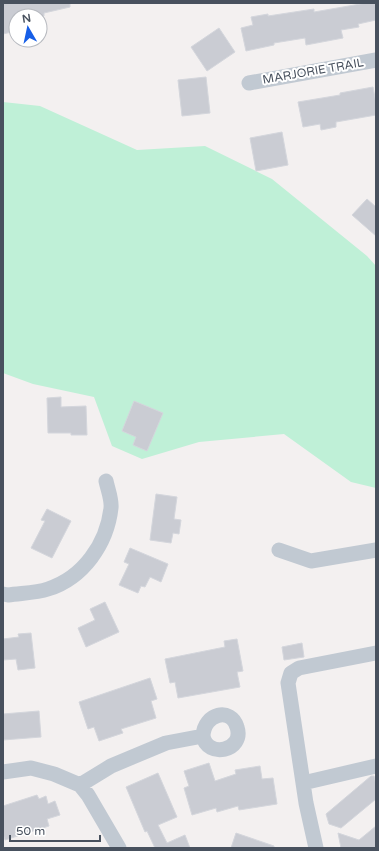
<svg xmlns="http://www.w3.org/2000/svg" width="379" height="851" font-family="'Varela Round',sans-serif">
<rect width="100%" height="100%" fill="#f3f0f0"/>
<path fill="#bff0d7" d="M 3,102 L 40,106 L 137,150 L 205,146 L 272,179 L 367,256 L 376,266 L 376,488 L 351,482 L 284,434 L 199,442 L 142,459 L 112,446 L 94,397 L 33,384 L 3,373 Z"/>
<path fill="#caccd3" stroke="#d4d6dc" d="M 3,3 L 70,3 L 70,7 L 44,13 L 44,16 L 16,16 L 16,31 L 3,34 Z
M 366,3 L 376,3 L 376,20 L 358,24 L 359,27 L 341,30 L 343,38 L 306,45 L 305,38 L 274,43 L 274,45 L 246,51 L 241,28 L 253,25 L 251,17 L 268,14 L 268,16 L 314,9 L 314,12 Z
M 219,28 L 235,52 L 207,71 L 191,47 Z
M 206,77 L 210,113 L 182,116 L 178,80 Z
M 373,87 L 376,103 L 376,115 L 336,122 L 336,127 L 321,130 L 320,124 L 303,127 L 298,102 L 340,95 L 340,93 Z
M 282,132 L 288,165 L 256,171 L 250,138 Z
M 367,199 L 376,207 L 376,236 L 352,215 Z
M 61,397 L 61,407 L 86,406 L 87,435 L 71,435 L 71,433 L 48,433 L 47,398 Z
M 134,401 L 163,413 L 147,451 L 133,445 L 136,437 L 122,431 Z
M 156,494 L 177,497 L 174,519 L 181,520 L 179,534 L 173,533 L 171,543 L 150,540 Z
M 47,509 L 71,521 L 52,558 L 31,548 L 45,521 L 41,520 Z
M 130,548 L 168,564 L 161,582 L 150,577 L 145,587 L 141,586 L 138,593 L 119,585 L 129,564 L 124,562 Z
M 105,602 L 119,632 L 86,647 L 78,628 L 95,620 L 90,609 Z
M 31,633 L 35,668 L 18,670 L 16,659 L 3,660 L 3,639 L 19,637 L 18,634 Z
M 237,639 L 243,671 L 237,672 L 240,687 L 178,698 L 175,682 L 170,683 L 165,659 L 225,647 L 224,641 Z
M 302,643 L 304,657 L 284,660 L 282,647 Z
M 150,678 L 157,699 L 151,701 L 156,718 L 121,729 L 123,733 L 99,741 L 94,727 L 88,729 L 79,702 Z
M 39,711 L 41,737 L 3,740 L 3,714 Z
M 209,763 L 215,781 L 236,774 L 235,770 L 260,766 L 262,779 L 273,778 L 277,804 L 239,810 L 238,806 L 217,812 L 216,808 L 192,815 L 184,788 L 189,786 L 184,771 Z
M 158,773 L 177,817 L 158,825 L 167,843 L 185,835 L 190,848 L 155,848 L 147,831 L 145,832 L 126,787 Z
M 371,776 L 374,776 L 376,785 L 376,799 L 341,828 L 329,824 L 326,814 Z
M 37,795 L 39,799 L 46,796 L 48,804 L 55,801 L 60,815 L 47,819 L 49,826 L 5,840 L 3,834 L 3,806 Z
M 376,826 L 376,848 L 341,848 L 338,833 L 359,840 Z
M 236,833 L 274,846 L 274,848 L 231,848 Z"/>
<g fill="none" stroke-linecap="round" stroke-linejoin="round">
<path stroke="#c1c9d2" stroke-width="15" d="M 249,83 L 376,60
M 279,550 L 311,561 L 376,550
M 3,594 L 8,595 C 21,593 36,593 48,589 C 83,578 107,544 111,508 C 112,500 108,490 106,481
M 3,772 L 31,768 L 54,774 L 80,785 L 88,795 L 119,848
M 303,783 L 376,766
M 80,785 L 111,766 L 166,743 L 203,736 C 204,713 231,707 237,727 C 245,751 207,759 203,736
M 316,848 L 306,803 L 288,683 L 291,673 L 299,668 L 376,653"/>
</g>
<g text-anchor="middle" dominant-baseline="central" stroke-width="4" stroke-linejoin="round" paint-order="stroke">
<g font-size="12" fill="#48515e" stroke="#fff">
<text transform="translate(313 71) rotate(-10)">MARJORIE TRAIL</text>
</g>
</g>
<rect width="379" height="851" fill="none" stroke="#48515e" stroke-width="8"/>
<g transform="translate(28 28) rotate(351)"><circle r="19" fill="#ffffff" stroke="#b6b9bf"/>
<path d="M0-3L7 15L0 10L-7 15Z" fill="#165ee7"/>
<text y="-6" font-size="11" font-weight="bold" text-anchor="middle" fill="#48515e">N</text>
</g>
<path d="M10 835v6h90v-6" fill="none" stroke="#48515e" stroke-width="2"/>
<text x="16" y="835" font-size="12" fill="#48515e" stroke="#ffffff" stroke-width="3" paint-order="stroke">50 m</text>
</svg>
